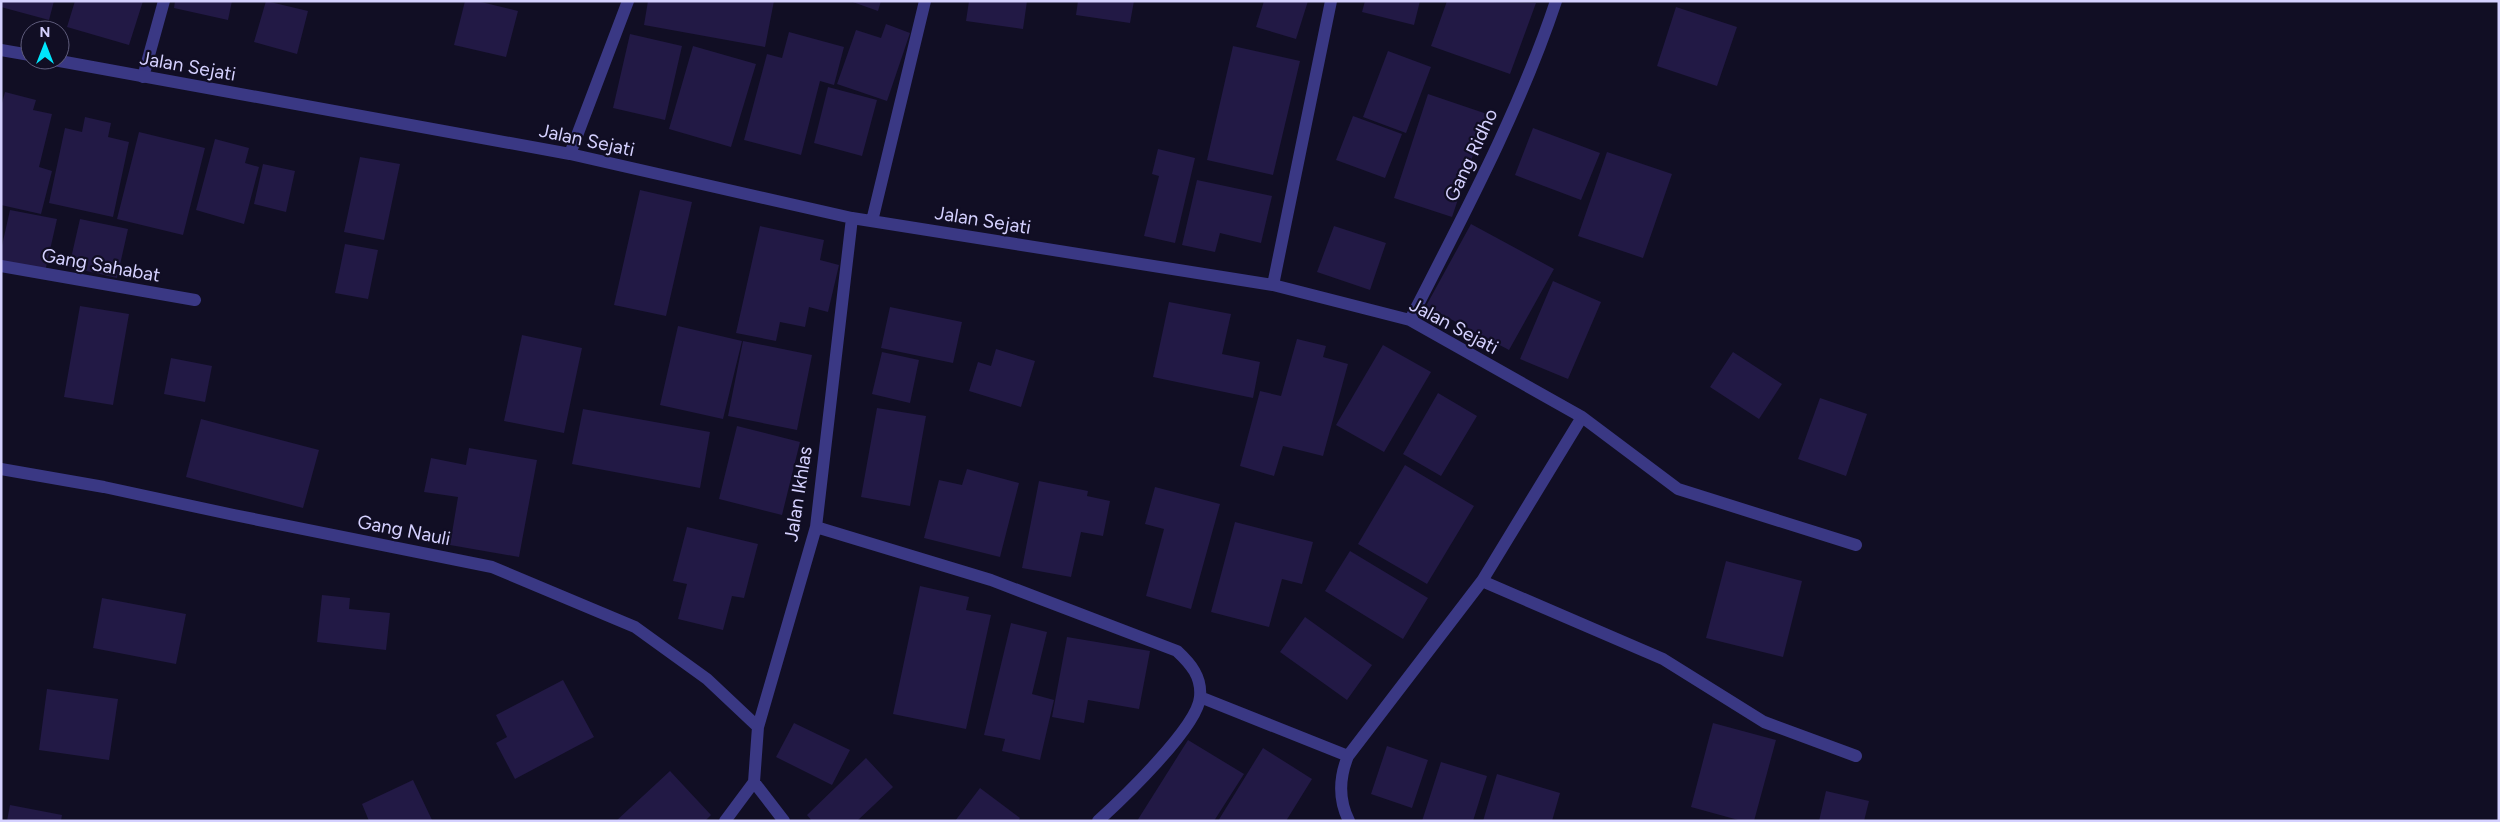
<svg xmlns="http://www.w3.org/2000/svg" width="2500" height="822" font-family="Figtree,sans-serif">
<rect width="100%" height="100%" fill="#110e24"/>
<path fill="#221945" d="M 1,1 L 54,1 L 49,20 L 1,7 Z
M 75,1 L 143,1 L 129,45 L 67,27 Z
M 175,1 L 232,1 L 228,20 L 174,8 Z
M 266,1 L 308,11 L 297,54 L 254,42 Z
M 465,1 L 477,1 L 518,11 L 506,57 L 454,45 Z
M 648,1 L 774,1 L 765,47 L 644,25 Z
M 850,1 L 881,1 L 878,11 Z
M 969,1 L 1027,1 L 1023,29 L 966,21 Z
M 1078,1 L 1134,1 L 1130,23 L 1076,15 Z
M 1264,1 L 1308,1 L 1296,39 L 1256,27 Z
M 1365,1 L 1420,1 L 1414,25 L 1362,12 Z
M 1447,1 L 1536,3 L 1510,74 L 1431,46 Z
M 1676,7 L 1737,27 L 1717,86 L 1657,66 Z
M 886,24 L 910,33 L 887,101 L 837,84 L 856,30 L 881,38 Z
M 789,32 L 844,47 L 834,85 L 820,81 L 801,155 L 744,140 L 767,54 L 782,58 Z
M 630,34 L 682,46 L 665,120 L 613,108 Z
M 693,46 L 756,64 L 731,147 L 669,129 Z
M 1233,46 L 1300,61 L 1273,175 L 1207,160 Z
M 1388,51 L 1431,67 L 1406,133 L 1363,117 Z
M 828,87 L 877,100 L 862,156 L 814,143 Z
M 5,92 L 36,100 L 33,110 L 52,114 L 39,167 L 52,171 L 41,214 L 1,205 L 1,107 Z
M 1428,94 L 1487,114 L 1452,217 L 1394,198 Z
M 1353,116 L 1402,134 L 1385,178 L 1336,160 Z
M 85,117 L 111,123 L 108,137 L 129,142 L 113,217 L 49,203 L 65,128 L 82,132 Z
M 1533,128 L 1600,153 L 1581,200 L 1515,175 Z
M 139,132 L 205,148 L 183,235 L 117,219 Z
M 215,139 L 249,148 L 245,163 L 259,167 L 244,224 L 196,210 Z
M 1158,149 L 1195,158 L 1175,243 L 1144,236 L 1159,176 L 1152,174 Z
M 1607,152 L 1672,174 L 1643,258 L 1578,236 Z
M 360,157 L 400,164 L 384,240 L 344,232 Z
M 263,164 L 295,171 L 286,212 L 254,204 Z
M 1197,180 L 1272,196 L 1261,243 L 1220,233 L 1215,252 L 1182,245 Z
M 640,190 L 692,202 L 666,316 L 614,305 Z
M 10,210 L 57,219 L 45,272 L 1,262 L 1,250 Z
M 80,219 L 128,229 L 117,278 L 69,267 Z
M 1471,224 L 1554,269 L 1509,350 L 1426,306 Z
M 760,226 L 824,240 L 820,260 L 839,265 L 828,312 L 809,307 L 805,327 L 780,322 L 776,341 L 736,333 Z
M 1334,226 L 1386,243 L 1370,290 L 1317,272 Z
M 345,244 L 378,250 L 368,299 L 335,293 Z
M 1553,281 L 1601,302 L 1568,379 L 1520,359 Z
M 1169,302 L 1231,314 L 1222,354 L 1260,362 L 1253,398 L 1153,377 Z
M 80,306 L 129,314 L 113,405 L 64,397 Z
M 890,307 L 962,322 L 953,363 L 881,348 Z
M 678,326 L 742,341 L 723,419 L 660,405 Z
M 522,335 L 582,348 L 564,433 L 504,421 Z
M 1297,339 L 1326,346 L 1323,357 L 1348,364 L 1323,456 L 1283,446 L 1274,476 L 1240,466 L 1260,391 L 1281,396 Z
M 743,341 L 812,355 L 797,430 L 728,416 Z
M 1383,345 L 1431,372 L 1384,452 L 1336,425 Z
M 996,349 L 1035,361 L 1021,407 L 969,391 L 978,362 L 991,366 Z
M 882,352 L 919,360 L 910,403 L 872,394 Z
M 1733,352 L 1782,384 L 1759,419 L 1710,387 Z
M 171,358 L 212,366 L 205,402 L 164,394 Z
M 1438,393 L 1477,416 L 1441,476 L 1403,454 Z
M 1820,398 L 1867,414 L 1846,476 L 1798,459 Z
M 877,408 L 926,416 L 910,506 L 861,497 Z
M 583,409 L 710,432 L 700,488 L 572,464 Z
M 201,419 L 319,450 L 303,508 L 186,477 Z
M 737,426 L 800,442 L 782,515 L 719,499 Z
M 469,448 L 537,460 L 519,557 L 450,545 L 458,497 L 424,492 L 431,458 L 466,465 Z
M 1405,465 L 1474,506 L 1427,584 L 1358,544 Z
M 967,469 L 1019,483 L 1000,557 L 924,538 L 939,480 L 962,485 Z
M 1039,481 L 1088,491 L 1087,496 L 1110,501 L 1103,536 L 1081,532 L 1071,577 L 1022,568 Z
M 1155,487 L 1220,504 L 1191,609 L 1146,596 L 1164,529 L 1145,524 Z
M 1235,522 L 1313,542 L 1302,584 L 1282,579 L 1269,627 L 1211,612 Z
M 687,527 L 758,544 L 744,598 L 732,596 L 723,630 L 678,619 L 687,584 L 673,581 Z
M 1350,551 L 1428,598 L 1403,639 L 1325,591 Z
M 1726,561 L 1802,581 L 1783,657 L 1706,638 Z
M 920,586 L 969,597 L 966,610 L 991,615 L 966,729 L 893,714 Z
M 322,595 L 350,598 L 349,609 L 390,613 L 386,650 L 317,642 Z
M 102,598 L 186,614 L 176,664 L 93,648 Z
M 1305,617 L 1372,665 L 1347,700 L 1280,652 Z
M 1011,623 L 1047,632 L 1032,694 L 1054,700 L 1040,760 L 1002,751 L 1005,739 L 984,735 Z
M 1067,637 L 1150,651 L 1139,709 L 1088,700 L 1084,723 L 1052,717 Z
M 563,680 L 594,737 L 515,779 L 496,743 L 507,737 L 496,715 Z
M 47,689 L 118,699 L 109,760 L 39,750 Z
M 794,723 L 850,750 L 832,785 L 776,757 Z
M 1713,723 L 1776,740 L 1754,821 L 1742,821 L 1691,807 Z
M 1188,740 L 1244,774 L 1214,821 L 1137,821 Z
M 1387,746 L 1428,760 L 1412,808 L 1371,794 Z
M 1263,748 L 1312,779 L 1286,821 L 1218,821 Z
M 866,758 L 893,787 L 857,821 L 812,821 L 807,815 Z
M 1441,762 L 1487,776 L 1473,821 L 1422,821 Z
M 670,771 L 711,815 L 705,821 L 616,821 Z
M 1497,774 L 1560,793 L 1552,821 L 1483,821 Z
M 413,780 L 432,820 L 369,821 L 362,804 Z
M 980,788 L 1020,818 L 1018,821 L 955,821 Z
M 1826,791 L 1869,801 L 1864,821 L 1819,821 Z
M 10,805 L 62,815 L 61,821 L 7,821 Z"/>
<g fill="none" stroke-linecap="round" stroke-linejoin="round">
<path stroke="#3a3884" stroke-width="12" d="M 143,77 L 164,1"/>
<path stroke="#3a3884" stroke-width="12" d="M 1,50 L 30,55
M 54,60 L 570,154 L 852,218 L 1273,285 L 1410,320 L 1582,417 L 1678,489 L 1856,545
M 570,154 L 628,1
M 872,221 L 925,1
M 1,266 L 195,300
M 1273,285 L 1331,1
M 1410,320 C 1463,216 1519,112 1556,1
M 1,469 L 104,487 L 234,515 L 492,567 L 635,627 L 707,679 L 758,727
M 816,527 L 991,580 L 1177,651 C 1191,664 1202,677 1200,697 C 1198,727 1121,800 1098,821
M 1482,581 L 1663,659 L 1764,722 L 1856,756
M 1200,697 L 1348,756
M 725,821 L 754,782
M 784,821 L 754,782 L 758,727 L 816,527 L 852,218
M 1349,821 C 1338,799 1339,778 1348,756 L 1482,581 L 1582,417"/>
</g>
<g text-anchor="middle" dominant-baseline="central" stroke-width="4.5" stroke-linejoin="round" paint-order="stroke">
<g font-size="19" fill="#d5d1ff" stroke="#110e24">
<text transform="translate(188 66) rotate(10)">Jalan Sejati</text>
<text transform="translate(587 140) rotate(12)">Jalan Sejati</text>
<text transform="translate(1471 155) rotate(-65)">Gang Ridho</text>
<text transform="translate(983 220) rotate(9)">Jalan Sejati</text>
<text transform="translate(101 265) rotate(10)">Gang Sahabat</text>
<text transform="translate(1454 326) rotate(28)">Jalan Sejati</text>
<text transform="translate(798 494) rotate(-81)">Jalan Ikhlas</text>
<text transform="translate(404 530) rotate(11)">Gang Nauli</text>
</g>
</g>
<rect width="2500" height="822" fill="none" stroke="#d5d1ff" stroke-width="5"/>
<g transform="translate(45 45)"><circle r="24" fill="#110e24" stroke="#5f5c7c"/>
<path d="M0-4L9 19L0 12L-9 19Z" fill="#00e6fc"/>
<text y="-8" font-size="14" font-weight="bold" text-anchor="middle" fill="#d5d1ff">N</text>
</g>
</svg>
